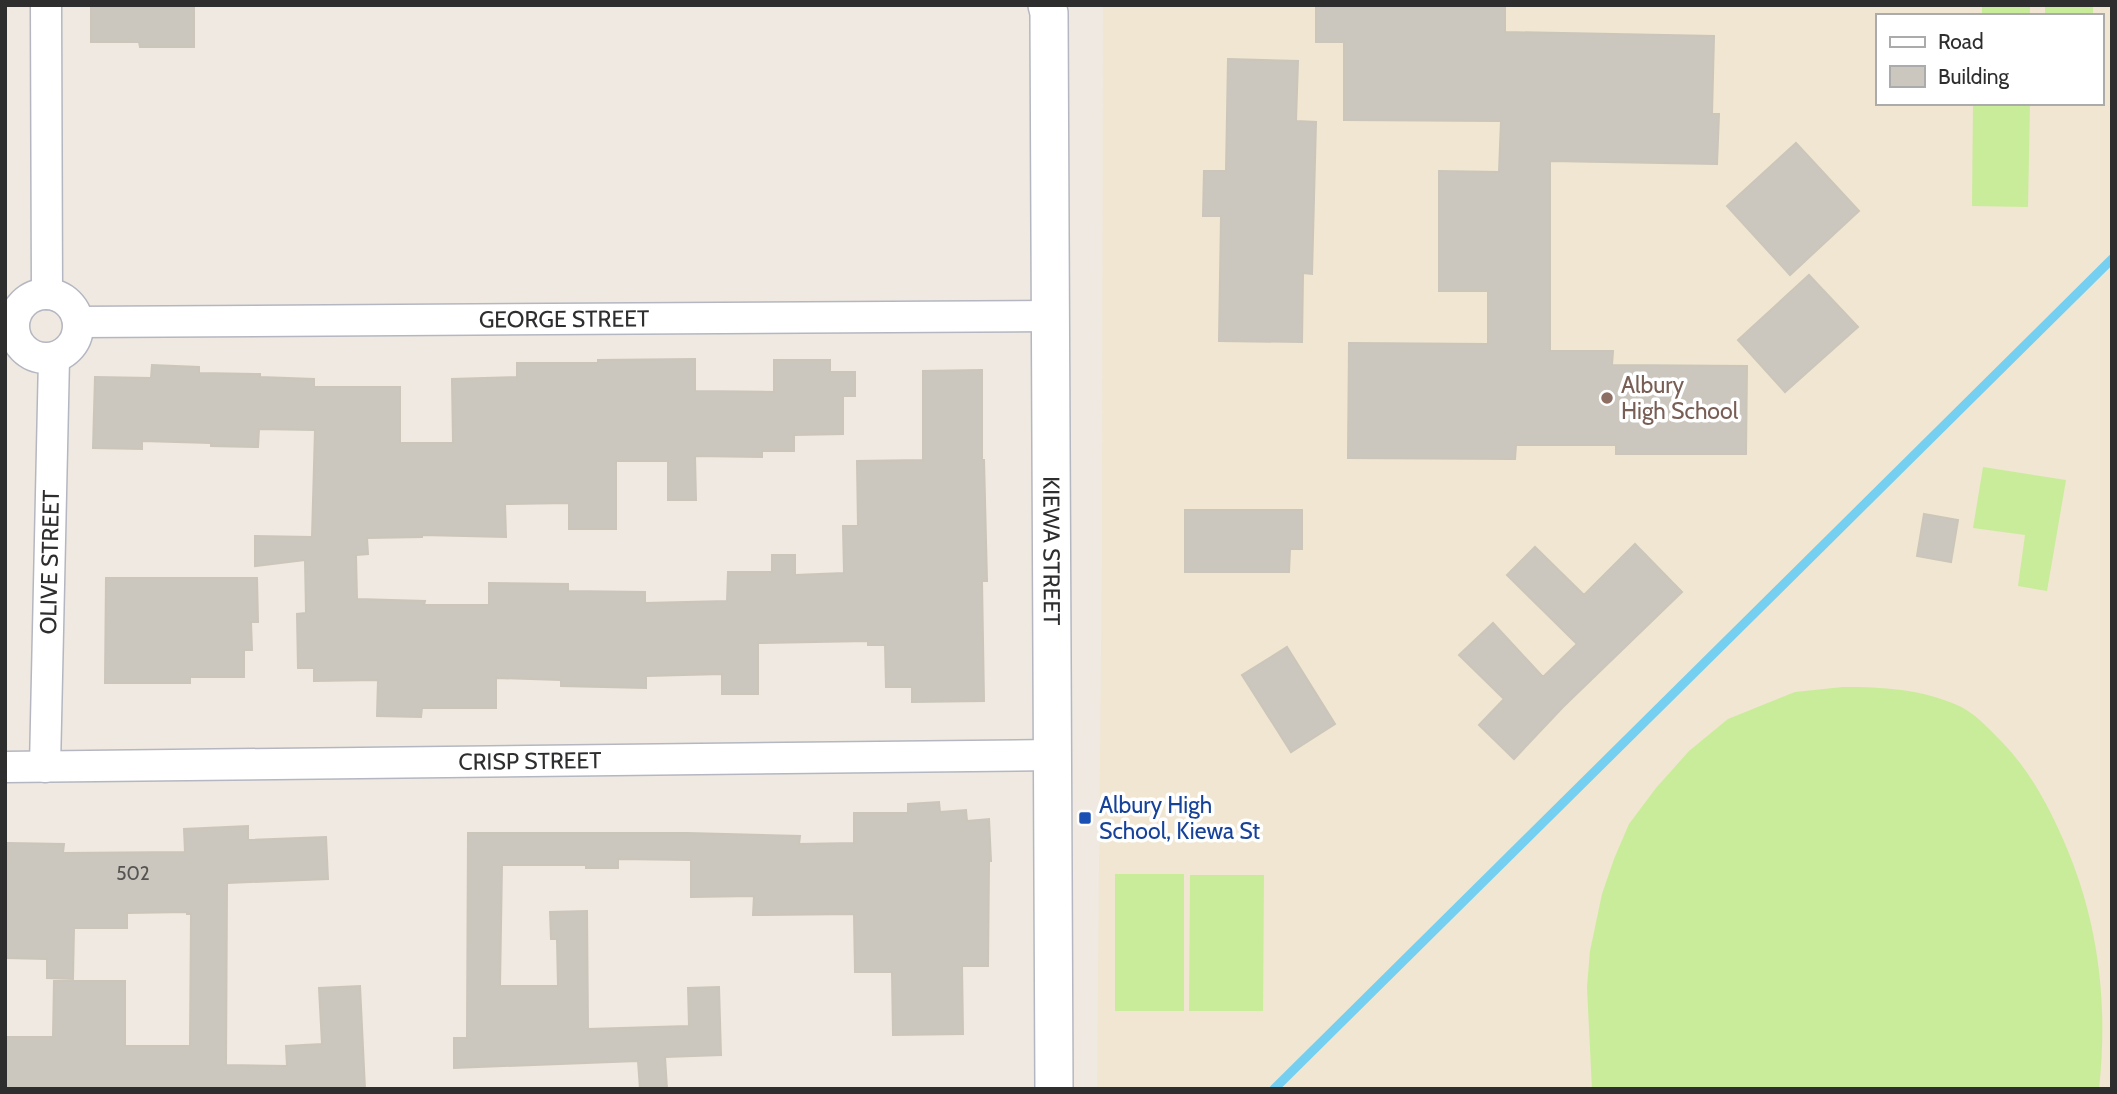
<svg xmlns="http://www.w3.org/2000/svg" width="2117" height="1094" font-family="Cabin,sans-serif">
<rect width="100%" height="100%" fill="#efe9e1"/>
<path fill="#f0e6d1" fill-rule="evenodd" d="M 1103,5 L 2112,5 L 2112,1089 L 1097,1089 L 1102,552 ZM 1877,16 L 2101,16 L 2101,103 L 1877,103 Z"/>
<path fill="#c9ec9a" d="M 1982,5 L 2030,5 L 2030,16 L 1982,16 Z
M 2045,5 L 2093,5 L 2093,16 L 2045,16 Z
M 1973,103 L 2030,103 L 2028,207 L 1972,206 Z
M 1983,467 L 2066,480 L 2047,591 L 2018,586 L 2025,535 L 1973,528 Z
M 1843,687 C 1882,687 1921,689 1957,705 C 1974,712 1989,729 2002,742 C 2026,767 2042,794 2057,826 C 2097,910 2109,996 2099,1089 L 1592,1089 L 1587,987 L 1590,951 L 1602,894 L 1614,859 L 1629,824 L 1656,788 L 1689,751 L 1728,719 L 1795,692 Z
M 1115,874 L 1184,874 L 1184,1011 L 1115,1011 Z
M 1190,875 L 1264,875 L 1263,1011 L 1189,1011 Z"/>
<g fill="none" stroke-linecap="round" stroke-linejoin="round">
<path stroke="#75cff0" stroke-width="9" d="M 1274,1089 L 2112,259"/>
</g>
<path fill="#cbc7bf" stroke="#cbc5ba" stroke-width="2" d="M 91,5 L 194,5 L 194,47 L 140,47 L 139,42 L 91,42 Z
M 1316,5 L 1505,5 L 1505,32 L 1714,36 L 1712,114 L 1719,114 L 1717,164 L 1550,161 L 1550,351 L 1613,351 L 1612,365 L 1747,366 L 1746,454 L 1616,454 L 1616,445 L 1516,445 L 1515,459 L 1348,458 L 1349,343 L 1488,344 L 1488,291 L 1439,291 L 1439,171 L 1499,172 L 1501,121 L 1344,120 L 1344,42 L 1316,42 Z
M 1228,59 L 1298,61 L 1296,121 L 1316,122 L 1312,274 L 1303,273 L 1302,342 L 1219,341 L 1221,216 L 1203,216 L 1204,171 L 1226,171 Z
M 1796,143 L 1859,211 L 1790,275 L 1727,206 Z
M 1809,275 L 1858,327 L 1785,392 L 1738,340 Z
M 695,359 L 695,391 L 774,392 L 774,360 L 830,360 L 830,372 L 855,372 L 855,396 L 843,396 L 843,434 L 794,435 L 794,451 L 762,451 L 762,457 L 695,456 L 696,500 L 668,500 L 668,461 L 616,461 L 616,529 L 569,529 L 569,503 L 505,504 L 506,537 L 422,535 L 422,537 L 367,538 L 368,554 L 356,555 L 357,599 L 425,601 L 424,605 L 489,605 L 489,583 L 568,584 L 568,591 L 645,592 L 645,603 L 727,601 L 728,572 L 772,572 L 772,555 L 795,555 L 795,575 L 844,573 L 843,526 L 858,526 L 857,461 L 923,460 L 923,371 L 982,370 L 982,460 L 984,460 L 987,581 L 982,581 L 984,701 L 912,702 L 912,687 L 886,687 L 885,645 L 868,645 L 868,641 L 758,643 L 758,694 L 722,694 L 722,674 L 646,676 L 646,688 L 561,686 L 561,680 L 496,678 L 496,708 L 422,708 L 421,717 L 377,716 L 378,680 L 314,681 L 314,668 L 298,668 L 297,614 L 306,613 L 305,560 L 255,566 L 255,536 L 312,537 L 315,430 L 259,429 L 258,447 L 211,446 L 211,443 L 142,441 L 142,449 L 93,448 L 95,377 L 151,378 L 152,365 L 199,367 L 199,373 L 260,374 L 260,377 L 314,379 L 314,387 L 400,387 L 400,443 L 453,443 L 452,379 L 517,377 L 517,363 L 598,363 L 598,360 Z
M 1185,510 L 1302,510 L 1302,549 L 1290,549 L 1289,572 L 1185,572 Z
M 1924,514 L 1958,520 L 1951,562 L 1917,556 Z
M 1635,544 L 1682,592 L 1563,707 L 1514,759 L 1479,725 L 1504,699 L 1459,655 L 1493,623 L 1543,677 L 1577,644 L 1507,575 L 1535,547 L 1584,595 Z
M 106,578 L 257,578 L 258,622 L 251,622 L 252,650 L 244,650 L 244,677 L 190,677 L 190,683 L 105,683 Z
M 1287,647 L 1335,724 L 1291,752 L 1242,675 Z
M 939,802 L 940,812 L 966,810 L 967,821 L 989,819 L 991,861 L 989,861 L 988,966 L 962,966 L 963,1034 L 893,1035 L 892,972 L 855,972 L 854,914 L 753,915 L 754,896 L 691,897 L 691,860 L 618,859 L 618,868 L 586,868 L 586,865 L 502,865 L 500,986 L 558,986 L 557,939 L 551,939 L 550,912 L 587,911 L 588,1029 L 689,1026 L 688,988 L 719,987 L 721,1055 L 665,1057 L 667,1089 L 640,1089 L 638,1061 L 454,1068 L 454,1038 L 467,1038 L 468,833 L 687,833 L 800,836 L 799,844 L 854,843 L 854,813 L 908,813 L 908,804 Z
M 248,826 L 248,840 L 326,837 L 328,879 L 227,883 L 226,1065 L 287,1066 L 286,1046 L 322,1044 L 319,988 L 360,986 L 365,1089 L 5,1089 L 5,1037 L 53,1037 L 54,981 L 125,981 L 125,1046 L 190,1046 L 191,914 L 187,914 L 187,912 L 127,913 L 127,928 L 74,928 L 73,979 L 47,978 L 47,959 L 7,958 L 8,843 L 64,844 L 63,853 L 185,852 L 184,829 Z"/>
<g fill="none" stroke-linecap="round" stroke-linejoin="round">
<g stroke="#b4b7c1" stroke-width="33">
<g id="minor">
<path d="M 46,5 L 47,294"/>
<circle cx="46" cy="326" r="32"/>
<path id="s1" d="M 78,322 L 1051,316"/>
<path id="s2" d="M 5,767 L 1053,755"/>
<path id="s3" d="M 45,767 L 54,358"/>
</g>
</g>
<g stroke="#b4b7c1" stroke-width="40">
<g id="tertiary">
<path id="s4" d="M 1047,5 L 1049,13 L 1054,1089"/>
</g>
</g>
<use href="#minor" stroke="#fff" stroke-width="30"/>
<use href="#tertiary" stroke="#fff" stroke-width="37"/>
</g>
<circle fill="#8d6e63" stroke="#fff" stroke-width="2.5" cx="1607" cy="398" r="7"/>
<rect fill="#1a4fb4" stroke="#fff" stroke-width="2.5" x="1078" y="811" width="14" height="14" rx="3.5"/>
<g text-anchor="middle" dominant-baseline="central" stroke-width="7" stroke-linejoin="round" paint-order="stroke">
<g font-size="19" fill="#555452">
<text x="133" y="873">502</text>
</g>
<g font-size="23" fill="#2e2e2e" stroke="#fff">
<text stroke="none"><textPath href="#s1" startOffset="486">GEORGE STREET</textPath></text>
<text stroke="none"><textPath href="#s4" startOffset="546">KIEWA STREET</textPath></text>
<text stroke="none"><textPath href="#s3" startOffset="205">OLIVE STREET</textPath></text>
<text stroke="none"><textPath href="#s2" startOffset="525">CRISP STREET</textPath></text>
</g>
<g font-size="23" fill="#785e54" stroke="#fff" text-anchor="start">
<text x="1621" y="385">Albury<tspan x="1621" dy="26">High School</tspan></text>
</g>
<g font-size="23" fill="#164399" stroke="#fff" text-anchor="start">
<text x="1099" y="805">Albury High<tspan x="1099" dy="26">School, Kiewa St</tspan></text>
</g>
</g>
<rect width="2117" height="1094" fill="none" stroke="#2e2e2e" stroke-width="14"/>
<rect x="1876" y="14" width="228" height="91" fill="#ffffff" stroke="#ababab" stroke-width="2"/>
<rect x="1890" y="37" width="35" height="10" fill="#ffffff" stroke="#ababab" stroke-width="2"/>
<text x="1938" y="49" font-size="21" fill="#2e2e2e">Road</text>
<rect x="1890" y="66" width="35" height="21" fill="#cbc7bf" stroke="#ababab" stroke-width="2"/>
<text x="1938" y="84" font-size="21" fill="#2e2e2e">Building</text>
</svg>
